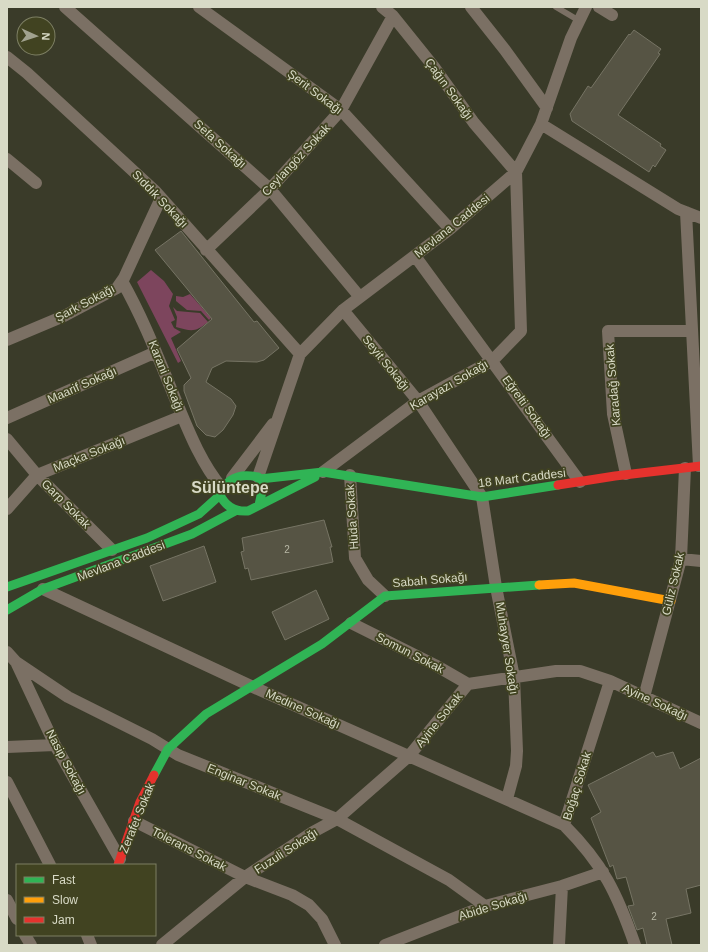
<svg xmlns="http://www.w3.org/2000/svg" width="708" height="952" font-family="Arial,sans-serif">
<rect width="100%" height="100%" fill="#3a3b29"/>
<path fill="#7d455d" d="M 151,270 L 164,281 L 173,294 L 169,306 L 175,320 L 171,322 L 174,328 L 181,332 L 171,338 L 181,361 L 178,363 L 137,282 Z
M 190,294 L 211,318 L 209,320 L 201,311 L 187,310 L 176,301 L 176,296 L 183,297 Z
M 173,307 L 177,311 L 200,313 L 208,322 C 195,333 191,331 176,327 L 177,317 Z"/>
<path fill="#565444" stroke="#767464" d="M 634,30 L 661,49 L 658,53 L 660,54 L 618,115 L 661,144 L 660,146 L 666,150 L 655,167 L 653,165 L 649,172 L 572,121 L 570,114 L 588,86 L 591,88 L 629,34 L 630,35 Z
M 181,231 L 254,322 L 257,321 L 279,348 L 264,360 L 257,362 L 226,361 L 212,368 L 206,382 L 231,399 L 236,406 L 233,415 L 223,430 L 215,437 L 206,435 L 197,426 L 184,391 L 184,385 L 191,378 L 177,349 L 212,319 L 155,250 Z
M 324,520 L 332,547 L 330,547 L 333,562 L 251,580 L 248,568 L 245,569 L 241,552 L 244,551 L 242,538 Z
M 204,546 L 216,582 L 163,601 L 150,566 Z
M 316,590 L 329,619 L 285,640 L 272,612 Z
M 653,752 L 656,757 L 673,752 L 680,769 L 701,758 L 701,885 L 686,889 L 691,913 L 666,919 L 672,945 L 647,945 L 643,928 L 637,930 L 628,906 L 634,905 L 626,877 L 617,879 L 613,865 L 610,867 L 591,818 L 601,812 L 588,785 Z"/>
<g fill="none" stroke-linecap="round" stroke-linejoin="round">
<path stroke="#7b7064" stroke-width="6" d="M 556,7 L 578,20"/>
<path stroke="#7b7064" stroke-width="12" d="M 65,7 L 270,189 L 359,296
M 199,7 L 341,110 L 450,229
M 471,7 L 505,50 L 547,108
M 599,7 L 612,15
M 7,57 L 27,73 L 156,192 L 300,354
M 541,124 L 678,209 L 701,218
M 7,159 L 36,183
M 686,212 L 699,466
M 206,250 L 270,189 L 341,110 L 393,16
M 415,256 L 580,482
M 122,281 C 143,318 158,357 174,396 C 187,427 200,462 222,488
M 343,310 L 418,401 L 482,497 L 496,587 L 514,677 L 517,751 L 516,766 L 507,799
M 7,340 L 64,316 L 117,288 L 124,278 L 161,198
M 7,418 L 156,352
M 7,439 L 37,475 L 112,550
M 323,472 L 418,401 L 493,360 L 521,331 L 516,172 L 474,123 L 434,67 L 393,16 L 382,7
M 626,474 L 613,414 L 608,331 L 692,331
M 350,475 L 355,558 L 368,580 L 385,596
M 258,477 L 300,354 L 343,310 L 450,229 L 516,172 L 541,124 L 571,38 L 586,7
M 232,478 L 273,424
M 7,509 L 37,475 L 182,416
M 681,559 L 701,561
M 43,589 L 253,687 L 564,825
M 351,623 L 435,665 L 468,684
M 7,652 L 16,662 L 68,697 L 152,739 L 178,755 L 337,819 L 449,880 L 485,906
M 16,662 L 55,745 L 120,859
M 610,681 L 564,825 C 603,864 617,893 635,945
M 644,697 L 681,559 L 685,468
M 7,747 L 55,745
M 7,782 L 50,865
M 134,821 L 245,877 L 292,895 L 309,905 L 322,919 L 335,945
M 7,900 L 17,919
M 25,935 L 31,945
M 87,935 L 91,945
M 162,945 L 245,877 L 313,832 L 337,819 L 409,756 L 468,684 L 556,671 L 580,671 L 610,681 L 701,723
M 385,945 L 485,906 L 562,886 L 603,872
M 559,945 L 562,886"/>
<path stroke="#30b455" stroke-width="9" d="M 260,479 L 323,472 L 482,497 L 558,485
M 259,505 L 263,487 L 258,477 C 240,473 227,477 220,495 C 226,507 235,512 248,511 L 315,477
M 7,587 L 147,538 L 199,514 L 220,495
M 7,610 L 43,589 L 192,534 L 235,511
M 154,775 L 168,749 L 206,714 L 322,644 L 385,596 L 539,585"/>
<path stroke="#ff9f0a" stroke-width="9" d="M 539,585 L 574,583 L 671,601"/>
<path stroke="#e5322d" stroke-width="9" d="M 558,485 L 615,476 L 701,466
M 118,865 L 140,802 L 154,775"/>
</g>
<g text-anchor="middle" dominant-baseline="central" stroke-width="3.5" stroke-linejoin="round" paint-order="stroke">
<g font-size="10" fill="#b8b8a6">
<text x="287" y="549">2</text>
<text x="654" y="916">2</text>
</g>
<g font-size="12" fill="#d8dac6" stroke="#414321">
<text transform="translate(449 89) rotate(54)">Çağın Sokağı</text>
<text transform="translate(315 92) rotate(37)">Şerit Sokağı</text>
<text transform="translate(220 144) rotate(42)">Sefa Sokağı</text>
<text transform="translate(296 160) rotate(-47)">Ceylangöz Sokak</text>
<text transform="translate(160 199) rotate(46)">Sıddık Sokağı</text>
<text transform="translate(452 226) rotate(-39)">Mevlana Caddesi</text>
<text transform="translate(85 303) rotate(-28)">Şark Sokağı</text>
<text transform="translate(386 363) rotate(51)">Seyit Sokağı</text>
<text transform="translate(166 376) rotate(68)">Karani Sokağı</text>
<text transform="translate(82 385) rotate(-24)">Maarif Sokağı</text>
<text transform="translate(449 385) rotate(-30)">Karayazı Sokağı</text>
<text transform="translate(613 385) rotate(-95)">Karadağ Sokak</text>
<text transform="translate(527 407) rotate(54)">Eğrelti Sokağı</text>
<text transform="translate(89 454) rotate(-22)">Maçka Sokağı</text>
<text transform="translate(522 478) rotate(-7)">18 Mart Caddesi</text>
<text transform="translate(66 504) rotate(45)">Garp Sokak</text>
<text transform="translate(352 517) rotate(-94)">Hüda Sokak</text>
<text transform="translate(121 561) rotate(-21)">Mevlana Caddesi</text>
<text transform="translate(430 580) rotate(-5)">Sabah Sokağı</text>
<text transform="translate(673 584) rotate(-77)">Güliz Sokak</text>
<text transform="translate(507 648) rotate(81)">Muhayyer Sokağı</text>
<text transform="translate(410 653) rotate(27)">Somun Sokak</text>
<text transform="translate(655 702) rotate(25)">Ayine Sokağı</text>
<text transform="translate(303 709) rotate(24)">Medine Sokağı</text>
<text transform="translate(439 720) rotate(-51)">Ayine Sokak</text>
<text transform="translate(66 762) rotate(62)">Nasip Sokağı</text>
<text transform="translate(244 782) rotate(22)">Enginar Sokak</text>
<text transform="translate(577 786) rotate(-73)">Boğaç Sokak</text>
<text transform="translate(137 818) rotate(-68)">Zerafet Sokak</text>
<text transform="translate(189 849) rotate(27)">Tolerans Sokak</text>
<text transform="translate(286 851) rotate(-33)">Fuzuli Sokağı</text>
<text transform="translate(493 906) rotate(-17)">Abide Sokağı</text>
</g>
<g font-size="16" font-weight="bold" fill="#d8dac6" stroke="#414321">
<text x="230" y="487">Sülüntepe</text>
</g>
</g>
<rect width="708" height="952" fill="none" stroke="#d8dac6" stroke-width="16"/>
<rect x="16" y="864" width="140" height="72" fill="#414321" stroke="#7d7f63"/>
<rect x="24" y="877" width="20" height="6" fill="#30b455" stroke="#7d7f63"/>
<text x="52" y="884" font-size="12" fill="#d8dac6">Fast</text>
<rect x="24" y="897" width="20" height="6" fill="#ff9f0a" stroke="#7d7f63"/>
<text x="52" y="904" font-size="12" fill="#d8dac6">Slow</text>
<rect x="24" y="917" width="20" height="6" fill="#e5322d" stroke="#7d7f63"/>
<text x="52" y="924" font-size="12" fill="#d8dac6">Jam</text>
<g transform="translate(36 36) rotate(93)"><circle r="19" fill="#414321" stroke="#7d7f63"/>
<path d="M0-3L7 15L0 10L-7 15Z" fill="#a1a28f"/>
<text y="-6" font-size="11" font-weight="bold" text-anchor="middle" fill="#d8dac6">N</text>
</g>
</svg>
